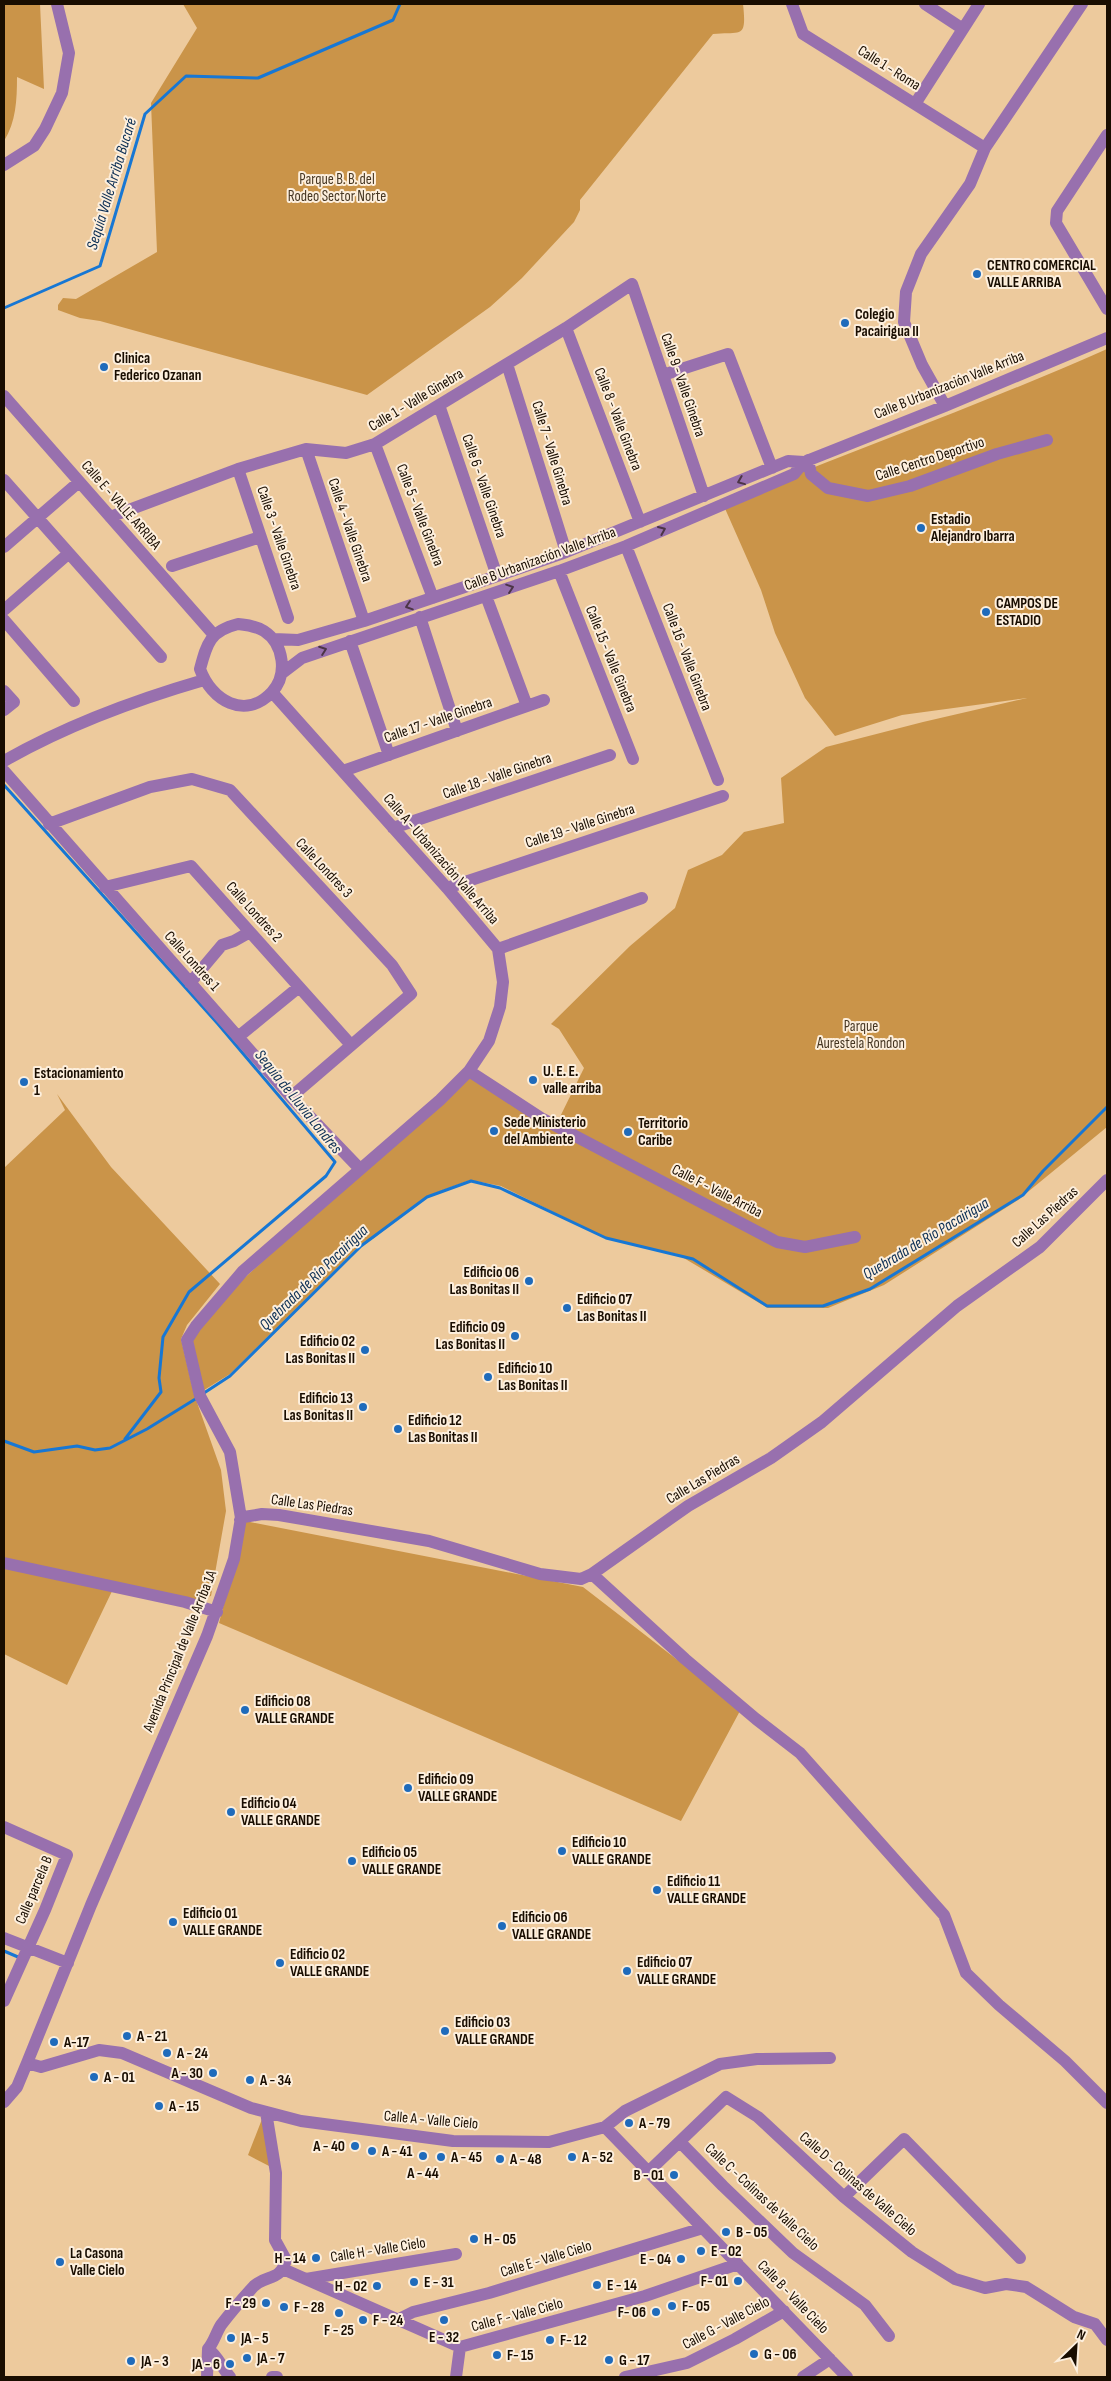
<svg xmlns="http://www.w3.org/2000/svg" width="1111" height="2381" font-family="'Sofia Sans Condensed',sans-serif">
<rect width="100%" height="100%" fill="#edca9d"/>
<path fill="#ca9449" d="M 4,4 L 40,4 L 44,89 L 17,77 C 17,100 16,122 4,141 Z
M 183,4 L 743,4 C 747,40 741,31 713,34 L 580,200 L 580,210 L 574,222 L 522,278 L 490,307 L 367,395 L 100,321 L 80,318 L 58,310 L 58,305 L 63,298 L 76,299 L 157,252 L 151,103 L 197,28 Z
M 1107,349 L 1107,1127 L 1018,1200 L 884,1285 L 828,1308 L 768,1308 L 677,1254 L 606,1238 L 501,1186 L 470,1180 L 427,1196 L 374,1238 L 359,1246 L 230,1374 L 201,1392 L 189,1340 L 222,1298 L 469,1076 L 556,1125 L 584,1068 L 559,1029 L 551,1024 L 630,946 L 675,908 L 688,870 L 722,855 L 744,832 L 784,823 L 781,778 L 826,747 L 923,722 L 1027,698 L 902,715 L 835,736 L 805,698 L 775,633 L 761,590 L 723,504 C 851,451 981,405 1107,349 Z
M 57,1094 L 111,1167 L 220,1284 L 187,1325 L 181,1339 L 194,1394 L 221,1470 L 226,1511 L 211,1596 L 185,1602 L 114,1587 L 67,1685 L 4,1654 L 4,1168 L 65,1110 Z
M 245,1521 L 583,1587 L 741,1709 L 681,1821 L 219,1623 Z
M 264,2114 L 271,2167 L 248,2155 Z"/>
<g fill="none" stroke-linecap="round" stroke-linejoin="round">
<path stroke="#1777d4" stroke-width="3" d="M 4,308 L 100,266 L 145,114 L 186,76 L 258,78 L 393,20 L 400,4
M 4,785 L 218,1024 L 335,1162 L 326,1176 L 189,1292 L 163,1337 L 159,1378 L 161,1392 L 125,1439
M 204,1393 L 230,1376 L 361,1246 L 427,1197 L 471,1181 L 500,1188 L 606,1238 L 693,1259 L 767,1306 L 823,1306 L 870,1289 L 1023,1195 L 1043,1171 L 1107,1107
M 4,1441 L 34,1452 L 77,1446 L 95,1450 L 110,1448 L 147,1429 L 197,1398
M 4,1951 L 18,1957 L 20,1956"/>
<path stroke="#9870ae" stroke-width="12" d="M 792,4 L 803,34 L 985,148
M 925,4 L 963,29
M 915,104 L 979,4
M 1107,135 L 1057,211 L 1056,223 L 1107,309
M 4,165 L 34,146 L 45,129 L 62,93 L 69,53 L 57,4
M 566,328 L 640,522
M 507,364 L 566,552
M 663,375 L 728,354 L 772,468
M 4,396 L 214,635
M 439,405 L 497,576
M 945,406 L 922,365 L 904,322 L 906,292 L 921,254 L 970,184 L 985,148 L 1082,4
M 375,444 L 433,598
M 306,449 L 364,621
M 808,460 L 811,474 L 828,488 L 868,496 L 910,486 L 997,454 L 1047,440
M 238,469 L 288,618
M 4,480 L 161,657
M 110,517 L 238,469 L 306,449 L 346,453 L 375,444 L 566,328 L 632,284 L 704,496
M 626,546 L 718,780
M 4,547 L 79,482
M 172,566 L 260,537
M 559,571 L 633,759
M 486,596 L 527,706
M 4,610 L 68,554
M 420,617 L 457,731
M 4,620 L 74,701
M 238,624 C 247,625 256,626 264,631 C 284,644 288,675 272,692 C 245,721 211,700 200,669 C 207,643 210,631 238,624 Z
M 274,639 L 298,640 L 364,621 L 497,576 L 566,552 L 788,461 L 804,462 L 945,406 L 1107,338
M 350,641 L 389,755
M 281,674 L 302,658 L 559,571 L 626,546 L 794,474 L 804,462
M 4,691 L 14,702 L 4,710
M 4,761 C 67,725 135,700 204,680
M 4,771 L 291,1097 L 360,1169
M 343,771 L 544,700
M 49,824 L 150,787 L 192,779 L 230,790 L 392,965 L 411,994 L 291,1097
M 393,828 L 610,755
M 105,887 L 191,866 L 351,1045
M 447,888 L 723,796
M 498,949 L 642,898
M 190,983 L 222,945 L 234,941 L 250,932
M 238,1037 L 299,987
M 469,1071 L 541,1118 L 777,1242 L 805,1247 L 855,1237
M 240,1520 L 244,1517 L 262,1514 L 279,1515 L 429,1541 L 540,1574 L 581,1579 L 592,1574 L 688,1506 L 771,1458 L 822,1422 L 957,1306 L 1040,1247 L 1107,1180
M 4,1563 L 185,1602 L 217,1612
M 592,1574 L 685,1659 L 756,1719 L 800,1753 L 944,1915 L 966,1973 L 999,2005 L 1065,2061 L 1107,2103
M 4,1827 L 67,1855 L 45,1910 L 4,2001
M 4,1938 L 68,1963
M 27,2063 L 41,2067 L 99,2050 L 122,2053 L 251,2108 L 301,2121 L 453,2141 L 549,2142 L 605,2127 L 625,2111 L 720,2064 L 757,2059 L 830,2058
M 4,2102 L 17,2087 L 27,2063 L 91,1905 L 207,1636 L 234,1559 L 241,1518 L 230,1452 L 200,1396 L 187,1340 L 196,1326 L 243,1271 L 440,1100 L 469,1071 L 489,1041 L 500,1007 L 503,982 L 498,949 L 447,888 L 272,692
M 605,2127 L 847,2377
M 680,2142 L 723,2186 L 793,2253 L 865,2305 L 889,2336
M 648,2172 L 726,2097 L 758,2117 L 844,2197 L 912,2252 L 955,2279 L 985,2288 L 1006,2284 L 1026,2287 L 1074,2317 L 1095,2324 L 1107,2340
M 844,2197 L 904,2139 L 1020,2258
M 283,2269 L 460,2347 L 645,2296 L 738,2264
M 306,2279 L 456,2254
M 399,2319 L 413,2312 L 489,2293 L 703,2228
M 208,2349 C 214,2342 216,2333 221,2325 C 231,2312 243,2298 254,2286 C 267,2274 280,2282 286,2260 L 275,2240 L 276,2173 L 266,2112
M 208,2349 C 218,2356 222,2368 230,2377
M 207,2377 L 208,2349
M 272,2377 L 277,2377
M 456,2377 L 460,2347
M 625,2377 L 687,2363 L 735,2339 L 784,2311
M 803,2377 L 830,2359"/>
</g>
<defs><path id="oneway-chevron" d="M-2-3.5L2.5 0L-2 3.5" fill="none" stroke-width="1.6" stroke-linecap="round" stroke-linejoin="round" transform="scale(1.25)"/></defs>
<g stroke="#4c3546">
<use href="#oneway-chevron" transform="translate(741 481) rotate(158)"/>
<use href="#oneway-chevron" transform="translate(662 530) rotate(-23)"/>
<use href="#oneway-chevron" transform="translate(510 588) rotate(-19)"/>
<use href="#oneway-chevron" transform="translate(409 606) rotate(161)"/>
<use href="#oneway-chevron" transform="translate(323 650) rotate(-20)"/>
</g>
<g fill="#1f6bbb" stroke="#fdefdd" stroke-width="2">
<circle cx="977" cy="274" r="5"/>
<circle cx="845" cy="323" r="5"/>
<circle cx="104" cy="367" r="5"/>
<circle cx="921" cy="528" r="5"/>
<circle cx="986" cy="612" r="5"/>
<circle cx="533" cy="1080" r="5"/>
<circle cx="24" cy="1082" r="5"/>
<circle cx="494" cy="1131" r="5"/>
<circle cx="628" cy="1132" r="5"/>
<circle cx="529" cy="1281" r="5"/>
<circle cx="567" cy="1308" r="5"/>
<circle cx="515" cy="1336" r="5"/>
<circle cx="365" cy="1350" r="5"/>
<circle cx="488" cy="1377" r="5"/>
<circle cx="363" cy="1407" r="5"/>
<circle cx="398" cy="1429" r="5"/>
<circle cx="245" cy="1710" r="5"/>
<circle cx="408" cy="1788" r="5"/>
<circle cx="231" cy="1812" r="5"/>
<circle cx="562" cy="1851" r="5"/>
<circle cx="352" cy="1861" r="5"/>
<circle cx="657" cy="1890" r="5"/>
<circle cx="173" cy="1922" r="5"/>
<circle cx="502" cy="1926" r="5"/>
<circle cx="280" cy="1963" r="5"/>
<circle cx="627" cy="1971" r="5"/>
<circle cx="445" cy="2031" r="5"/>
<circle cx="127" cy="2036" r="5"/>
<circle cx="54" cy="2042" r="5"/>
<circle cx="167" cy="2053" r="5"/>
<circle cx="213" cy="2073" r="5"/>
<circle cx="94" cy="2077" r="5"/>
<circle cx="250" cy="2080" r="5"/>
<circle cx="159" cy="2106" r="5"/>
<circle cx="629" cy="2123" r="5"/>
<circle cx="355" cy="2146" r="5"/>
<circle cx="372" cy="2151" r="5"/>
<circle cx="423" cy="2156" r="5"/>
<circle cx="441" cy="2157" r="5"/>
<circle cx="572" cy="2157" r="5"/>
<circle cx="500" cy="2159" r="5"/>
<circle cx="674" cy="2175" r="5"/>
<circle cx="726" cy="2232" r="5"/>
<circle cx="474" cy="2239" r="5"/>
<circle cx="701" cy="2251" r="5"/>
<circle cx="316" cy="2258" r="5"/>
<circle cx="681" cy="2259" r="5"/>
<circle cx="60" cy="2262" r="5"/>
<circle cx="738" cy="2281" r="5"/>
<circle cx="414" cy="2282" r="5"/>
<circle cx="597" cy="2285" r="5"/>
<circle cx="377" cy="2286" r="5"/>
<circle cx="266" cy="2303" r="5"/>
<circle cx="672" cy="2306" r="5"/>
<circle cx="284" cy="2307" r="5"/>
<circle cx="656" cy="2312" r="5"/>
<circle cx="339" cy="2313" r="5"/>
<circle cx="363" cy="2320" r="5"/>
<circle cx="444" cy="2320" r="5"/>
<circle cx="231" cy="2338" r="5"/>
<circle cx="550" cy="2340" r="5"/>
<circle cx="754" cy="2354" r="5"/>
<circle cx="497" cy="2355" r="5"/>
<circle cx="247" cy="2358" r="5"/>
<circle cx="609" cy="2360" r="5"/>
<circle cx="131" cy="2361" r="5"/>
<circle cx="230" cy="2364" r="5"/>
</g>
<g text-anchor="middle" dominant-baseline="central" stroke-width="4" stroke-linejoin="round" paint-order="stroke">
<g font-size="15" fill="#190d00" stroke="#fdefdd">
<text transform="translate(889 68) rotate(32)">Calle 1 - Roma</text>
<text transform="translate(683 385) rotate(71)">Calle 9 - Valle Ginebra</text>
<text transform="translate(949 385) rotate(-22)">Calle B Urbanización Valle Arriba</text>
<text transform="translate(416 400) rotate(-31)">Calle 1 - Valle Ginebra</text>
<text transform="translate(618 419) rotate(69)">Calle 8 - Valle Ginebra</text>
<text transform="translate(552 453) rotate(73)">Calle 7 - Valle Ginebra</text>
<text transform="translate(930 459) rotate(-18)">Calle Centro Deportivo</text>
<text transform="translate(484 486) rotate(71)">Calle 6 - Valle Ginebra</text>
<text transform="translate(121 505) rotate(49)">Calle E - VALLE ARRIBA</text>
<text transform="translate(420 515) rotate(69)">Calle 5 - Valle Ginebra</text>
<text transform="translate(350 530) rotate(71)">Calle 4 - Valle Ginebra</text>
<text transform="translate(279 538) rotate(71)">Calle 3 - Valle Ginebra</text>
<text transform="translate(540 559) rotate(-20)">Calle B Urbanización Valle Arriba</text>
<text transform="translate(687 657) rotate(69)">Calle 16 - Valle Ginebra</text>
<text transform="translate(611 659) rotate(68)">Calle 15 - Valle Ginebra</text>
<text transform="translate(438 720) rotate(-19)">Calle 17 - Valle Ginebra</text>
<text transform="translate(497 776) rotate(-19)">Calle 18 - Valle Ginebra</text>
<text transform="translate(580 826) rotate(-18)">Calle 19 - Valle Ginebra</text>
<text transform="translate(441 859) rotate(49)">Calle A - Urbanización Valle Arriba</text>
<text transform="translate(324 868) rotate(47)">Calle Londres 3</text>
<text transform="translate(254 912) rotate(48)">Calle Londres 2</text>
<text transform="translate(192 961) rotate(48)">Calle Londres 1</text>
<text transform="translate(717 1191) rotate(27)">Calle F - Valle Arriba</text>
<text transform="translate(1045 1217) rotate(-42)">Calle Las Piedras</text>
<text transform="translate(703 1479) rotate(-31)">Calle Las Piedras</text>
<text transform="translate(312 1505) rotate(8)">Calle Las Piedras</text>
<text transform="translate(180 1651) rotate(-68)">Avenida Principal de Valle Arriba 1A</text>
<text transform="translate(34 1890) rotate(-67)">Calle parcela B</text>
<text transform="translate(431 2120) rotate(5)">Calle A - Valle Cielo</text>
<text transform="translate(858 2184) rotate(41)">Calle D - Colinas de Valle Cielo</text>
<text transform="translate(762 2197) rotate(43)">Calle C - Colinas de Valle Cielo</text>
<text transform="translate(378 2250) rotate(-9)">Calle H - Valle Cielo</text>
<text transform="translate(546 2259) rotate(-17)">Calle E - Valle Cielo</text>
<text transform="translate(793 2297) rotate(46)">Calle B - Valle Cielo</text>
<text transform="translate(517 2315) rotate(-15)">Calle F - Valle Cielo</text>
<text transform="translate(726 2323) rotate(-28)">Calle G - Valle Cielo</text>
</g>
<g font-size="15" fill="#463622" stroke="#fdefdd">
<text x="337" y="179">Parque B. B. del<tspan x="337" dy="17">Rodeo Sector Norte</tspan></text>
<text x="861" y="1026">Parque<tspan x="861" dy="17">Aurestela Rondon</tspan></text>
</g>
<g font-size="15" font-weight="bold" fill="#190d00" stroke="#fdefdd" text-anchor="start">
<text x="987" y="265">CENTRO COMERCIAL<tspan x="987" dy="17">VALLE ARRIBA</tspan></text>
<text x="855" y="314">Colegio<tspan x="855" dy="17">Pacairigua II</tspan></text>
<text x="114" y="358">Clinica<tspan x="114" dy="17">Federico Ozanan</tspan></text>
<text x="931" y="519">Estadio<tspan x="931" dy="17">Alejandro Ibarra</tspan></text>
<text x="996" y="603">CAMPOS DE<tspan x="996" dy="17">ESTADIO</tspan></text>
<text x="543" y="1071">U. E. E.<tspan x="543" dy="17">valle arriba</tspan></text>
<text x="34" y="1073">Estacionamiento<tspan x="34" dy="17">1</tspan></text>
<text x="504" y="1122">Sede Ministerio<tspan x="504" dy="17">del Ambiente</tspan></text>
<text x="638" y="1123">Territorio<tspan x="638" dy="17">Caribe</tspan></text>
<text x="519" y="1272" text-anchor="end">Edificio 06<tspan x="519" dy="17">Las Bonitas II</tspan></text>
<text x="577" y="1299">Edificio 07<tspan x="577" dy="17">Las Bonitas II</tspan></text>
<text x="505" y="1327" text-anchor="end">Edificio 09<tspan x="505" dy="17">Las Bonitas II</tspan></text>
<text x="355" y="1341" text-anchor="end">Edificio 02<tspan x="355" dy="17">Las Bonitas II</tspan></text>
<text x="498" y="1368">Edificio 10<tspan x="498" dy="17">Las Bonitas II</tspan></text>
<text x="353" y="1398" text-anchor="end">Edificio 13<tspan x="353" dy="17">Las Bonitas II</tspan></text>
<text x="408" y="1420">Edificio 12<tspan x="408" dy="17">Las Bonitas II</tspan></text>
<text x="255" y="1701">Edificio 08<tspan x="255" dy="17">VALLE GRANDE</tspan></text>
<text x="418" y="1779">Edificio 09<tspan x="418" dy="17">VALLE GRANDE</tspan></text>
<text x="241" y="1803">Edificio 04<tspan x="241" dy="17">VALLE GRANDE</tspan></text>
<text x="572" y="1842">Edificio 10<tspan x="572" dy="17">VALLE GRANDE</tspan></text>
<text x="362" y="1852">Edificio 05<tspan x="362" dy="17">VALLE GRANDE</tspan></text>
<text x="667" y="1881">Edificio 11<tspan x="667" dy="17">VALLE GRANDE</tspan></text>
<text x="183" y="1913">Edificio 01<tspan x="183" dy="17">VALLE GRANDE</tspan></text>
<text x="512" y="1917">Edificio 06<tspan x="512" dy="17">VALLE GRANDE</tspan></text>
<text x="290" y="1954">Edificio 02<tspan x="290" dy="17">VALLE GRANDE</tspan></text>
<text x="637" y="1962">Edificio 07<tspan x="637" dy="17">VALLE GRANDE</tspan></text>
<text x="455" y="2022">Edificio 03<tspan x="455" dy="17">VALLE GRANDE</tspan></text>
<text x="137" y="2036">A - 21</text>
<text x="64" y="2042">A-17</text>
<text x="177" y="2053">A - 24</text>
<text x="203" y="2073" text-anchor="end">A - 30</text>
<text x="104" y="2077">A - 01</text>
<text x="260" y="2080">A - 34</text>
<text x="169" y="2106">A - 15</text>
<text x="639" y="2123">A - 79</text>
<text x="345" y="2146" text-anchor="end">A - 40</text>
<text x="382" y="2151">A - 41</text>
<text x="451" y="2157">A - 45</text>
<text x="582" y="2157">A - 52</text>
<text x="510" y="2159">A - 48</text>
<text x="423" y="2173" text-anchor="middle">A - 44</text>
<text x="664" y="2175" text-anchor="end">B - 01</text>
<text x="736" y="2232">B - 05</text>
<text x="484" y="2239">H - 05</text>
<text x="711" y="2251">E - 02</text>
<text x="70" y="2253">La Casona<tspan x="70" dy="17">Valle Cielo</tspan></text>
<text x="306" y="2258" text-anchor="end">H - 14</text>
<text x="671" y="2259" text-anchor="end">E - 04</text>
<text x="728" y="2281" text-anchor="end">F- 01</text>
<text x="424" y="2282">E - 31</text>
<text x="607" y="2285">E - 14</text>
<text x="367" y="2286" text-anchor="end">H - 02</text>
<text x="256" y="2303" text-anchor="end">F - 29</text>
<text x="682" y="2306">F- 05</text>
<text x="294" y="2307">F - 28</text>
<text x="646" y="2312" text-anchor="end">F- 06</text>
<text x="373" y="2320">F - 24</text>
<text x="339" y="2330" text-anchor="middle">F - 25</text>
<text x="444" y="2337" text-anchor="middle">E - 32</text>
<text x="241" y="2338">JA - 5</text>
<text x="560" y="2340">F- 12</text>
<text x="764" y="2354">G - 06</text>
<text x="507" y="2355">F- 15</text>
<text x="257" y="2358">JA - 7</text>
<text x="619" y="2360">G - 17</text>
<text x="141" y="2361">JA - 3</text>
<text x="220" y="2364" text-anchor="end">JA - 6</text>
</g>
<g font-size="16" font-style="italic" fill="#0a2d53" stroke="#fdefdd">
<text transform="translate(112 184) rotate(-73)">Sequía Valle Arriba Bucaré</text>
<text transform="translate(298 1102) rotate(51)">Sequía de Lluvia Londres</text>
<text transform="translate(926 1239) rotate(-31)">Quebrada de Río Pacairigua</text>
<text transform="translate(314 1278) rotate(-44)">Quebrada de Río Pacairigua</text>
</g>
</g>
<rect width="1111" height="2381" fill="none" stroke="#190d00" stroke-width="10"/>
<g transform="translate(1076 2346) rotate(25)" stroke="#fdefdd" stroke-width="4" paint-order="stroke">
<path d="M0-4L9 19L0 12L-9 19Z" fill="#190d00"/>
<text y="-8" font-size="14" font-weight="bold" text-anchor="middle" fill="#190d00">N</text>
</g>
</svg>
